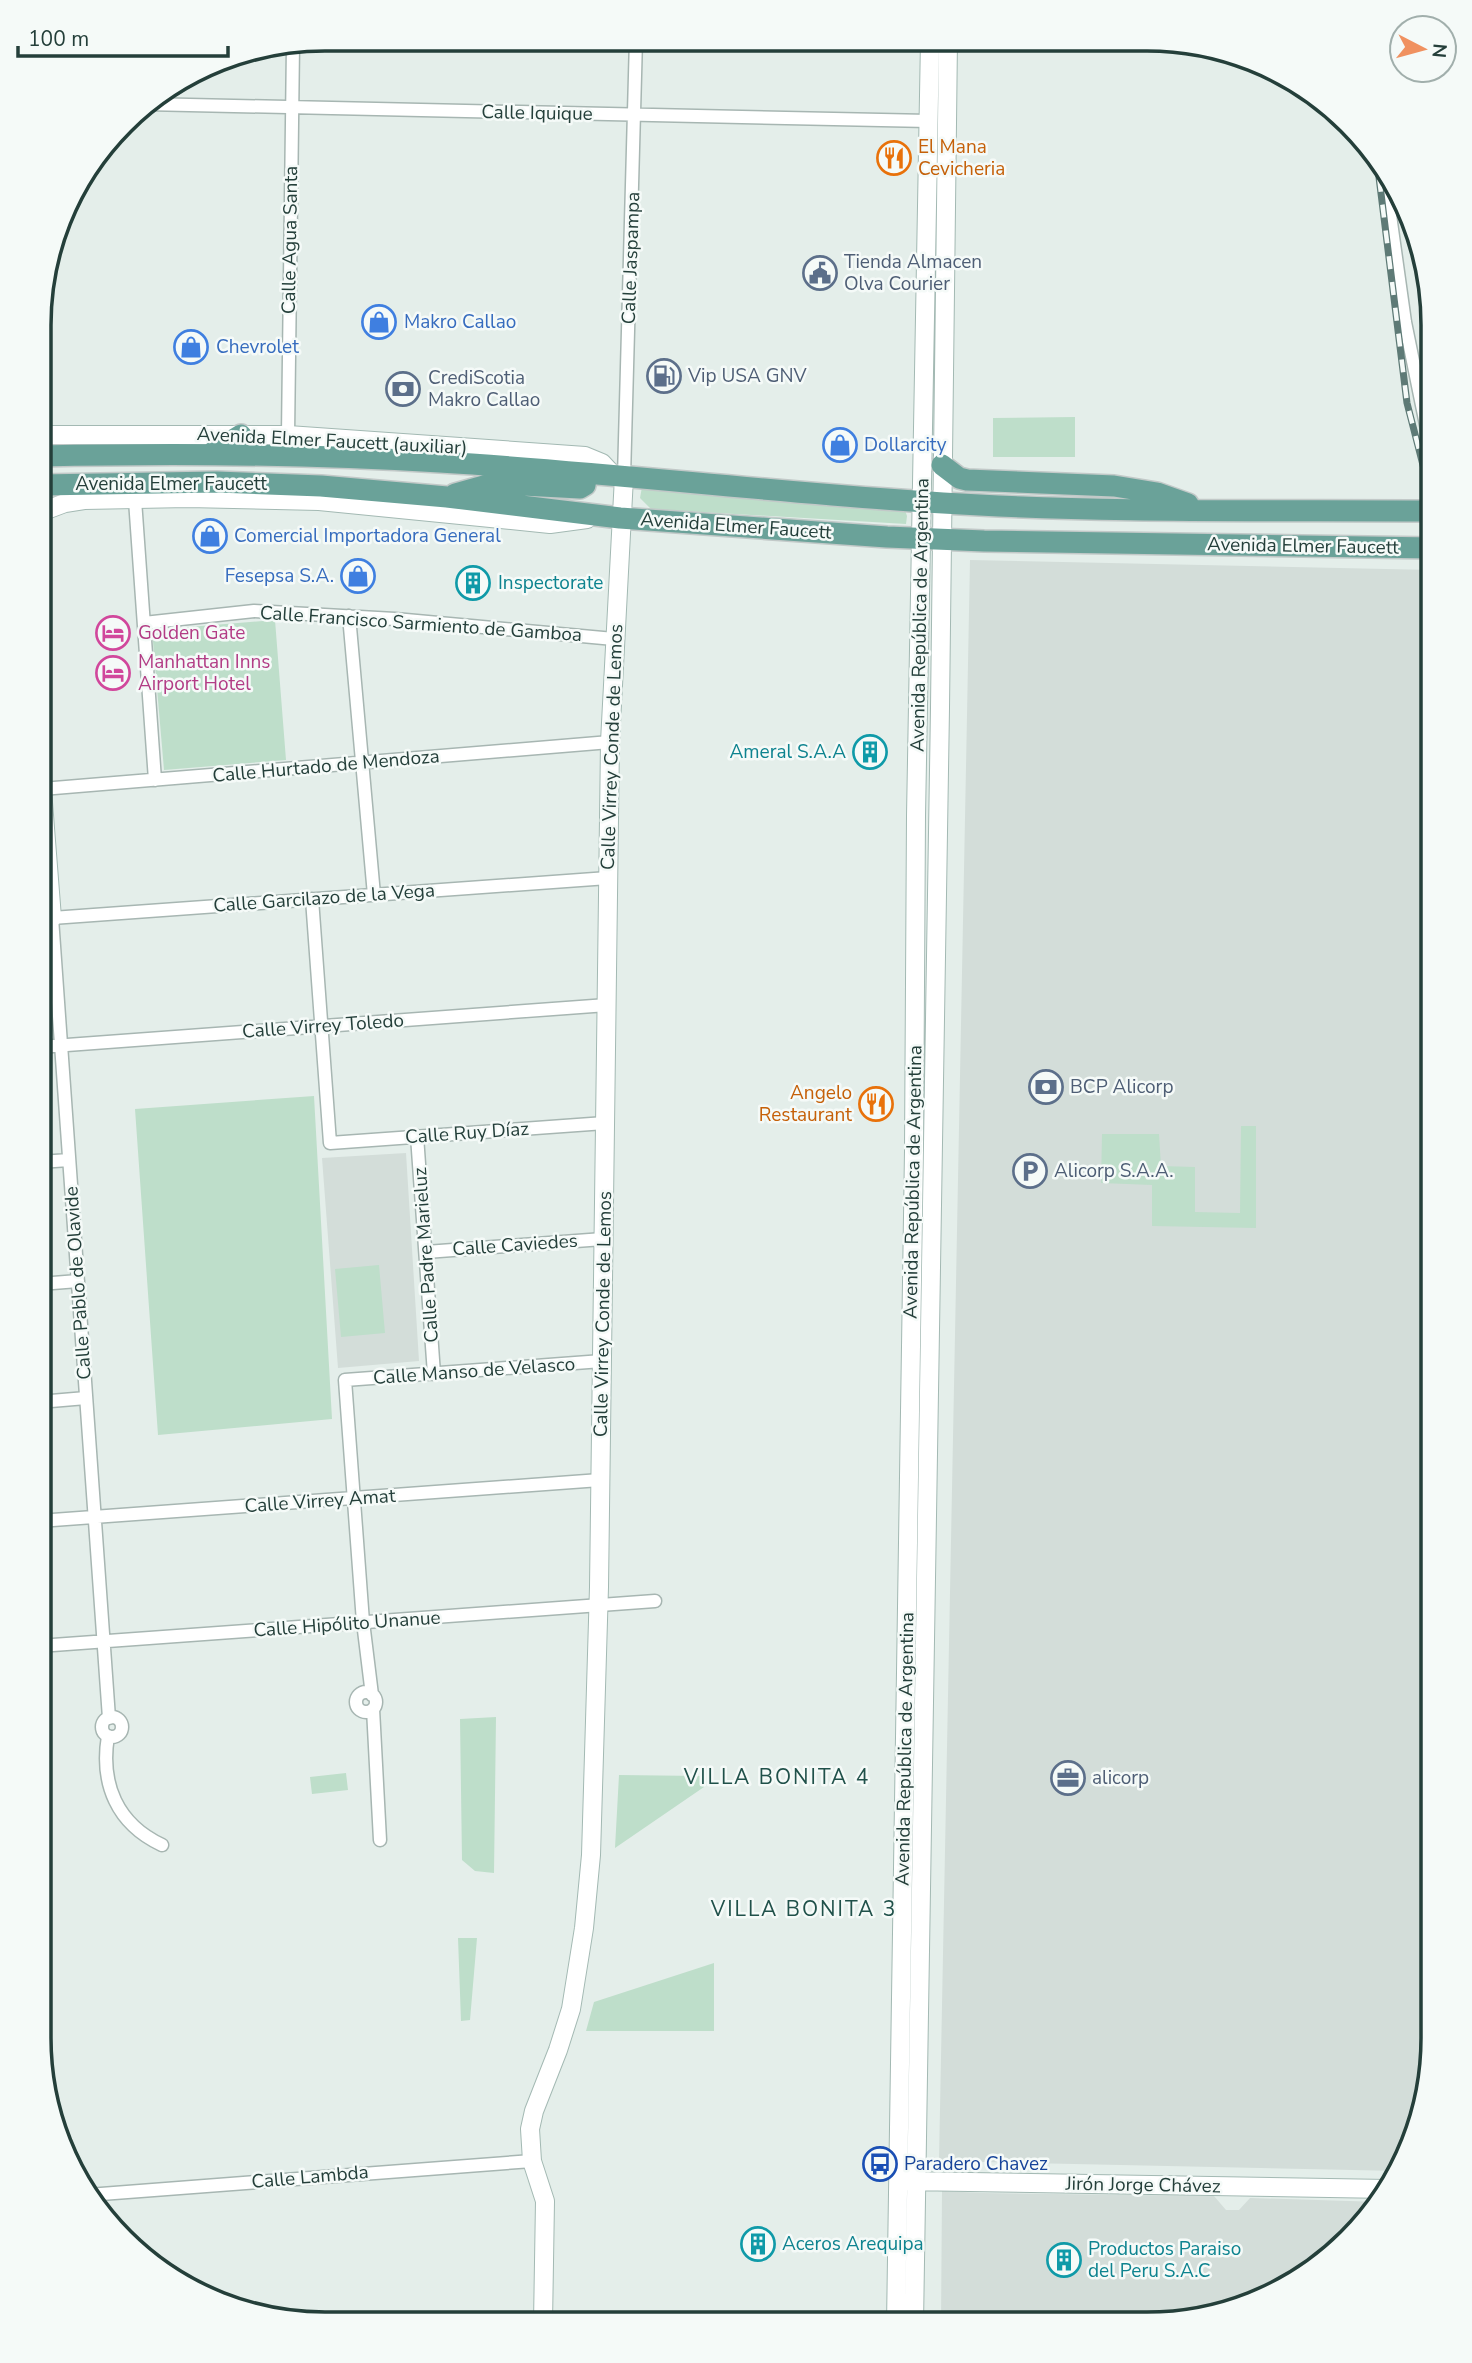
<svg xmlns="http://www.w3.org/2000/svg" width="1472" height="2363" font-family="'Nunito Sans',sans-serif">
<rect width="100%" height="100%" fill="#e4eeea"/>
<path fill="#d3ddd9" d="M 970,560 L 1432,570 L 1433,573 L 1433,2057 L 1412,2147 L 1399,2171 L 939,2161 Z
M 406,1153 L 419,1361 L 338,1368 L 322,1158 Z
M 942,2191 L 983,2193 L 1214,2196 L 1226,2210 L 1239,2210 L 1250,2198 L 1381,2202 L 1375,2212 L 1321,2266 L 1256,2303 L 1148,2324 L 941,2324 Z"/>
<path fill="#bedeca" d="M 1075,417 L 1075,457 L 993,457 L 993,418 Z
M 642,487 L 905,510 L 907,516 L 906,524 L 651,509 L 640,498 Z
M 275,620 L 286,760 L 164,770 L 152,630 Z
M 314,1096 L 332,1419 L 158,1435 L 135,1109 Z
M 1241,1126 L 1256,1126 L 1256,1228 L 1152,1226 L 1152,1185 L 1101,1183 L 1102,1134 L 1159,1134 L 1161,1166 L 1195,1167 L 1195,1212 L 1240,1213 Z
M 379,1265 L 385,1333 L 341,1337 L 335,1269 Z
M 496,1717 L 494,1873 L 475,1871 L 462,1860 L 460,1719 Z
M 346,1773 L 348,1790 L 312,1794 L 310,1777 Z
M 619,1775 L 701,1776 L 704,1787 L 615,1848 Z
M 458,1938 L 477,1938 L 470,2020 L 461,2021 Z
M 714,1963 L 714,2031 L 586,2031 L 594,2002 Z"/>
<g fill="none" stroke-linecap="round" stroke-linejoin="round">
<g stroke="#a7b6b2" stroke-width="15">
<path id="street" d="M 145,104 L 929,121
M 1383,165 L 1405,322 L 1433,459
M 288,435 L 293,45
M 624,477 L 636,39
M 135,500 L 155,780
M 349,616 L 374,895
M 144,623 L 254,611 L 395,619 L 614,639
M 42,789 L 610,742
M 312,899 L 330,1143 L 605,1123
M 40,1047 L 607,1005
M 417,1136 L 434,1374
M 40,1162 L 69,1160
M 426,1252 L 603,1239
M 40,1284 L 78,1281
M 39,1402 L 86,1398
M 39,1521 L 600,1480
M 39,1646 L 655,1601
M356 1702a10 10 0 1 1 20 0a10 10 0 1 1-20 0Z
M 372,1695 L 363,1622 L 345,1380 L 602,1361
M 373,1709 L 380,1840
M102 1727a10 10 0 1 1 20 0a10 10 0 1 1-20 0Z
M 109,1718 L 52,918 L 608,878
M 108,1736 C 100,1784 117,1824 162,1845
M 88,2195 L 532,2161"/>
</g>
<g stroke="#a3b9b3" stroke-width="20">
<path id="secondary" d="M 41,435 L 288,435 L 474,448 L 585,456 L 602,463 L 615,477
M 41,512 L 65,503 L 84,500 L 188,498 L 319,501 L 550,524 L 587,519
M 40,919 L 52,918 L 40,764
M 905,2181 L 1388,2189
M 543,2323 L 545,2201 L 532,2161 L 530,2129 L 534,2111 L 558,2050 L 571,2009 L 584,1928 L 591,1855 L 599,1587 L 610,742 L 624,477
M 896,2324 L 914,1151 L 916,816 L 930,40
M 914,2324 L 940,708 L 948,40"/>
</g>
<g stroke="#c2c9c8" stroke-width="24">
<path id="primary" d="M 210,454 L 241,435
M 41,456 C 174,453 307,454 440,462 C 608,472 775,493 943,503 C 1106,513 1270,510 1433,511
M 942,465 L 959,478 L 967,480 L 1114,486 L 1157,493 L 1188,504
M 41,485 L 217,482 L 321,486 L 447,497 L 620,518 L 887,537 L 984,541 L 1433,548
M 455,494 L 487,485 L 504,484 L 580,488 L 585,485 L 586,479 L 583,474"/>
</g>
<use href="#street" stroke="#fff" stroke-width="12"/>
<use href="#secondary" stroke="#fff" stroke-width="18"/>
<use href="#primary" stroke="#6aa299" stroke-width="21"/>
<g stroke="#5e7a76" stroke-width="7">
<path id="rail" d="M 1376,153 L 1407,403 L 1433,504"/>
</g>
<use href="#rail" stroke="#f5faf8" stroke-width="4.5" stroke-dasharray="13" stroke-linecap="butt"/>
</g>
<defs>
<g id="restaurant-ring" transform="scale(1.75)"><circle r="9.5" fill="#f5faf8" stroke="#e8710a" stroke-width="1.5"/><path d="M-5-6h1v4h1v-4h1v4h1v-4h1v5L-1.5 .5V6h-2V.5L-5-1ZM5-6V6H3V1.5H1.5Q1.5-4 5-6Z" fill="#e8710a"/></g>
<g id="civic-ring" transform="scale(1.75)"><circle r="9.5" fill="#f5faf8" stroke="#5c6f8a" stroke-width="1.5"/><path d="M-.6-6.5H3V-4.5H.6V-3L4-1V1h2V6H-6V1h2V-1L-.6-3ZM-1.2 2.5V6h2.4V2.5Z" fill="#5c6f8a"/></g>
<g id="shop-ring" transform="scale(1.75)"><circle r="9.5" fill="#f5faf8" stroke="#3f7fe0" stroke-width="1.5"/><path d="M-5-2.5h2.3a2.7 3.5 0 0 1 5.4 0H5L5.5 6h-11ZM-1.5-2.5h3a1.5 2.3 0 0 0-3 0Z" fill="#3f7fe0"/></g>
<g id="fuel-ring" transform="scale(1.75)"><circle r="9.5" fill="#f5faf8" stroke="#5c6f8a" stroke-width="1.5"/><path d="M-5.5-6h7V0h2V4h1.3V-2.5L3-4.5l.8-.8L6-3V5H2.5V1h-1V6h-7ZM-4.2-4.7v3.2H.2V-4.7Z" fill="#5c6f8a"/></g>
<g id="bank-ring" transform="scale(1.75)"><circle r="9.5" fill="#f5faf8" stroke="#5c6f8a" stroke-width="1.5"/><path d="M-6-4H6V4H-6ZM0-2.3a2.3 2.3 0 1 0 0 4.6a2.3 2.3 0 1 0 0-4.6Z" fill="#5c6f8a"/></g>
<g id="building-ring" transform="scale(1.75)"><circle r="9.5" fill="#f5faf8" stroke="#0f9aa8" stroke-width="1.5"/><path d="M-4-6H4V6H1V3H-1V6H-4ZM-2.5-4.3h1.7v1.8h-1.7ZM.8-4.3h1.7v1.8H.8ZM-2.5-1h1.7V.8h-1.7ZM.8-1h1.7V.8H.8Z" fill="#0f9aa8"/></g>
<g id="hotel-ring" transform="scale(1.75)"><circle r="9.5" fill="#f5faf8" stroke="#d1479c" stroke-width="1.5"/><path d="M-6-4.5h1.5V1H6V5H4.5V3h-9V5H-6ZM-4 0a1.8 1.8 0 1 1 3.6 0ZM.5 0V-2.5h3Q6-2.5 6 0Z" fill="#d1479c"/></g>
<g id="parking-ring" transform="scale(1.75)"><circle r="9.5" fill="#f5faf8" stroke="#5c6f8a" stroke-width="1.5"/><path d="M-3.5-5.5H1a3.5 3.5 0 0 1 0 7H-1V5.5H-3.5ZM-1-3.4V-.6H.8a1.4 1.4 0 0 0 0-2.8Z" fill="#5c6f8a"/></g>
<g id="office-ring" transform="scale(1.75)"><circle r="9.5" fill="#f5faf8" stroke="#5c6f8a" stroke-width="1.5"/><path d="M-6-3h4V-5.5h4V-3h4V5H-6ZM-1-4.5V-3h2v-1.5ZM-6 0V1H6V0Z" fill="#5c6f8a"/></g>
<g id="bus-ring" transform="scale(1.75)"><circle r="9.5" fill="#f5faf8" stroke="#1a4fb4" stroke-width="1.5"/><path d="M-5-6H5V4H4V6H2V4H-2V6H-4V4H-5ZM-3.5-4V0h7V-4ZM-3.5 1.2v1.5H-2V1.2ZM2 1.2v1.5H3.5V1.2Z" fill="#1a4fb4"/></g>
</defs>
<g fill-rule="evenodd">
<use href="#restaurant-ring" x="894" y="158"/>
<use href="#civic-ring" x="820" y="273"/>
<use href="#shop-ring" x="379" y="322"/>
<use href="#shop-ring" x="191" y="347"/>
<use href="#fuel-ring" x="664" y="376"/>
<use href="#bank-ring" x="403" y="389"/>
<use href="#shop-ring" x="840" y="445"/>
<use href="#shop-ring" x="210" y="536"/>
<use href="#shop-ring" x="358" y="576"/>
<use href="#building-ring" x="473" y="583"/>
<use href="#hotel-ring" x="113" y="633"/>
<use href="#hotel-ring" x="113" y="673"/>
<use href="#building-ring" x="870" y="752"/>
<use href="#bank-ring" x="1046" y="1087"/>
<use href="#restaurant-ring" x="876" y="1104"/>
<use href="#parking-ring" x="1030" y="1171"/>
<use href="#office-ring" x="1068" y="1778"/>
<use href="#bus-ring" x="880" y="2164"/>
<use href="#building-ring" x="758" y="2244"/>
<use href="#building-ring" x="1064" y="2260"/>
</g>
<g text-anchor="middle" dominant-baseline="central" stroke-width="5" stroke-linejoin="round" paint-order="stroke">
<g font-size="19" fill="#243f3a" stroke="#f5faf8">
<text transform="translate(537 113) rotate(1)">Calle Iquique</text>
<text transform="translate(290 240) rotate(-89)">Calle Agua Santa</text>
<text transform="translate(631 258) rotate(-88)">Calle Jaspampa</text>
<text transform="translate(332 441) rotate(3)">Avenida Elmer Faucett (auxiliar)</text>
<text x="171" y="484">Avenida Elmer Faucett</text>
<text transform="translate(736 526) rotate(4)">Avenida Elmer Faucett</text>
<text transform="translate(1303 546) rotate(1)">Avenida Elmer Faucett</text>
<text transform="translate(920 615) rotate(-89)">Avenida República de Argentina</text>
<text transform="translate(421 624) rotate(4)">Calle Francisco Sarmiento de Gamboa</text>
<text transform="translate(612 747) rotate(-88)">Calle Virrey Conde de Lemos</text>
<text transform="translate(326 766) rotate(-5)">Calle Hurtado de Mendoza</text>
<text transform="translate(324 898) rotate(-4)">Calle Garcilazo de la Vega</text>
<text transform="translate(323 1026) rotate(-4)">Calle Virrey Toledo</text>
<text transform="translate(467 1133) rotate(-4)">Calle Ruy Díaz</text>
<text transform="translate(913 1182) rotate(-89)">Avenida República de Argentina</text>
<text transform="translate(515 1245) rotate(-4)">Calle Caviedes</text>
<text transform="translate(426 1255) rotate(-94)">Calle Padre Marieluz</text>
<text transform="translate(78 1283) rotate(-94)">Calle Pablo de Olavide</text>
<text transform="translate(603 1314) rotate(-89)">Calle Virrey Conde de Lemos</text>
<text transform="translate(474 1371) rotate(-4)">Calle Manso de Velasco</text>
<text transform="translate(320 1501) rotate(-4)">Calle Virrey Amat</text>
<text transform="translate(347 1624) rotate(-4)">Calle Hipólito Unanue</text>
<text transform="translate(905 1749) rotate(-89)">Avenida República de Argentina</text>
<text transform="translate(310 2177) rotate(-5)">Calle Lambda</text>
<text transform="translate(1143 2185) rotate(1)">Jirón Jorge Chávez</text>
</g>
<g font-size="19" fill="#c56008" stroke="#f5faf8" text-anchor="start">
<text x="918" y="147">El Mana<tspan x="918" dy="22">Cevicheria</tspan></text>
<text x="852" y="1093" text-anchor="end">Angelo<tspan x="852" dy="22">Restaurant</tspan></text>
</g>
<g font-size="19" fill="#4e5e75" stroke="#f5faf8" text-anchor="start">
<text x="844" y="262">Tienda Almacen<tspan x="844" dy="22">Olva Courier</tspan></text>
<text x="688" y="376">Vip USA GNV</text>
<text x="428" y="378">CrediScotia<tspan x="428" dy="22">Makro Callao</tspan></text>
<text x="1070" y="1087">BCP Alicorp</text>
<text x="1054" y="1171">Alicorp S.A.A.</text>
<text x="1092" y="1778">alicorp</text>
</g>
<g font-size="19" fill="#366cbe" stroke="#f5faf8" text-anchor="start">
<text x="404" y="322">Makro Callao</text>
<text x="216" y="347">Chevrolet</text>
<text x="864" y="445">Dollarcity</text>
<text x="234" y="536">Comercial Importadora General</text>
<text x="334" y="576" text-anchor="end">Fesepsa S.A.</text>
</g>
<g font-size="19" fill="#0d838f" stroke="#f5faf8" text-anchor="start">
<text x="498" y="583">Inspectorate</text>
<text x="846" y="752" text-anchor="end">Ameral S.A.A</text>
<text x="782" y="2244">Aceros Arequipa</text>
<text x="1088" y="2249">Productos Paraiso<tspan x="1088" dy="22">del Peru S.A.C</tspan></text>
</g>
<g font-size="19" fill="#b23c85" stroke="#f5faf8" text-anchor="start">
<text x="138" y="633">Golden Gate</text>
<text x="138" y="662">Manhattan Inns<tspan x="138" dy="22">Airport Hotel</tspan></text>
</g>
<g font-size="19" fill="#164399" stroke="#f5faf8" text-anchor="start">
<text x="904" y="2164">Paradero Chavez</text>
</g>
<g font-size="21" letter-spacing="2" fill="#20514a" stroke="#f5faf8">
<text x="777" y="1777">VILLA BONITA 4</text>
<text x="804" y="1909">VILLA BONITA 3</text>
</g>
</g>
<path d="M0 0H1472V2363H0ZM325 51H1147A274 274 0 0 1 1421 325V2038A274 274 0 0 1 1147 2312H325A274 274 0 0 1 51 2038V325A274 274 0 0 1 325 51Z" fill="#f5faf8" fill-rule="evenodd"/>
<path fill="none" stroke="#243f3a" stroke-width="3.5" d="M325 51H1147A274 274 0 0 1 1421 325V2038A274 274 0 0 1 1147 2312H325A274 274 0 0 1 51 2038V325A274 274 0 0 1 325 51Z"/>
<g transform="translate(1423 49) rotate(96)"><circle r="33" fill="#f5faf8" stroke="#a1afac" stroke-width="2"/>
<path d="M0-5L12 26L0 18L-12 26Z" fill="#f09160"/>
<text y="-10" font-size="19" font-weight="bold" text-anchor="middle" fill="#243f3a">N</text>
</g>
<path d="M18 46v10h210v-10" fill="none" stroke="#243f3a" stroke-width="3.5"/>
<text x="28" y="46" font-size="21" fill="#243f3a" stroke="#f5faf8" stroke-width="5" paint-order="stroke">100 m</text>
</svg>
